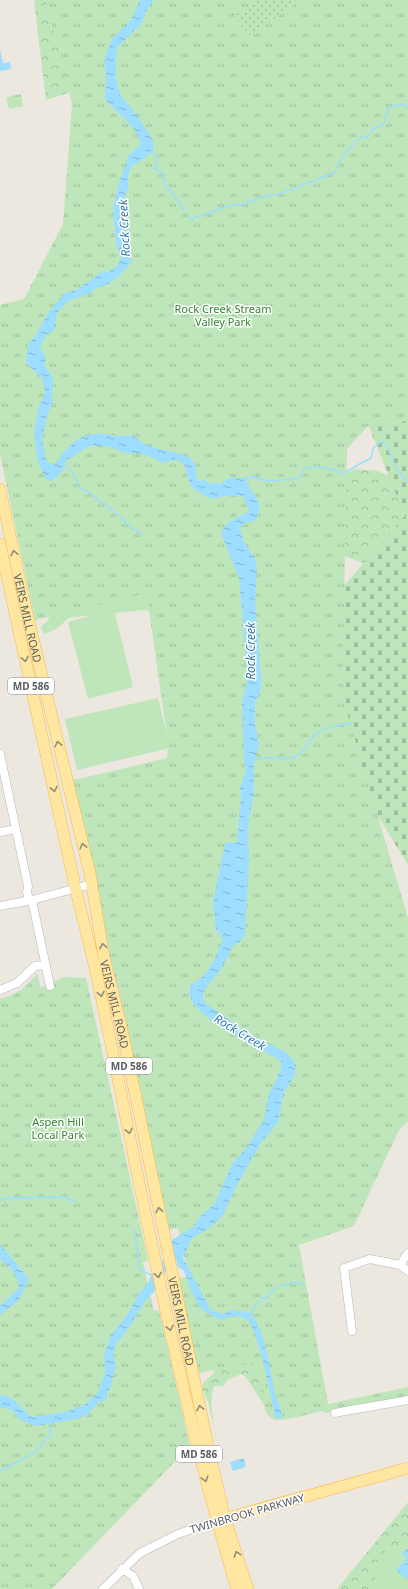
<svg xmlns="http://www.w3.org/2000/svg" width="408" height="1589" font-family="'Noto Sans',sans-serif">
<defs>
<pattern id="forest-crowns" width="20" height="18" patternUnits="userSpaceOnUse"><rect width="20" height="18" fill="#bee6ba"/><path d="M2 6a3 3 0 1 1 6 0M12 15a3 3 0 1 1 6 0" fill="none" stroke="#9dbe9b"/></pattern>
<pattern id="cemetery-stones" width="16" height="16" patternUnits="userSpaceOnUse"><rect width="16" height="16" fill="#bee6ba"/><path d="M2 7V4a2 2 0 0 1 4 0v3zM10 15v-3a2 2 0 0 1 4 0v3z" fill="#9dbe9b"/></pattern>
<pattern id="park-tufts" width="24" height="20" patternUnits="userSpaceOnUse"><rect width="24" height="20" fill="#bee6ba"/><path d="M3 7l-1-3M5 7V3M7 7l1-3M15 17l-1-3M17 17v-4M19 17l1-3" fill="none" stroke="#9dbe9b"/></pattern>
<pattern id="garden-dots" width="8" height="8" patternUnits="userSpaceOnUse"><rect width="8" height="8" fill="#bee6ba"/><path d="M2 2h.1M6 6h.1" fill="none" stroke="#9dbe9b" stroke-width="1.8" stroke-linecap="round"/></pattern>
<pattern id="water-ripples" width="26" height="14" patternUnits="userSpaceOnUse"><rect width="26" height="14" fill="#9dddff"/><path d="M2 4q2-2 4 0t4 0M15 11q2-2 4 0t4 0" fill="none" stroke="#83b6d2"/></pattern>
</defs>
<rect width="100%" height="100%" fill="#ede8df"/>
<path fill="#bee6ba" d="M 139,566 L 167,612 L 143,610 L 115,613 L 133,687 L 88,699 L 68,622 L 93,615 L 69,618 L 56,629 L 44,634 L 41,626 L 48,621 L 53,603 Z
M 158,698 L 170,748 L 77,770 L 65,719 Z
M 408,1507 L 408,1589 L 344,1589 Z"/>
<path fill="url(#forest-crowns)" d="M 34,0 L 67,0 L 77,90 L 46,100 Z
M 355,469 L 378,471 L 386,475 L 390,475 L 403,469 L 408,553 L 370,566 L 332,551 L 317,490 Z
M 203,1330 L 266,1372 L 264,1405 L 245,1376 L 241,1374 L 229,1379 L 223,1386 L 214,1386 C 207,1407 216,1432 220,1453 L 208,1402 L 202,1388 L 203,1383 L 213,1374 L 217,1366 Z
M 408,1502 L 408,1542 L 405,1540 L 394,1552 L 385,1551 L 375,1566 L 375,1589 L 337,1589 Z"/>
<path fill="url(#cemetery-stones)" d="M 408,409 L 408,865 L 370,803 L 342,739 L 327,605 L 405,516 L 367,422 Z"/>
<path fill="url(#park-tufts)" d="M 46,0 L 408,0 L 408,421 L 368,426 L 347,449 L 343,661 L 344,702 L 408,918 L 408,1121 L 399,1130 L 354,1226 L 299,1245 L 328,1404 L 408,1387 L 408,1397 L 326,1413 L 322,1411 C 309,1414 293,1419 279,1420 C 258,1420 265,1390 262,1378 C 260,1371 256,1367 252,1363 L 199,1373 L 178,1279 L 188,1276 L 178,1228 L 167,1230 L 70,781 L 167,758 L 168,743 L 149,611 L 148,593 L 35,620 L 0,454 L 0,305 L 24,299 L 63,224 L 72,104 Z
M 21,94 L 23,106 L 9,109 L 6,97 Z
M 37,973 L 41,988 L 63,977 L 86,978 L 148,1260 L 143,1262 L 154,1311 L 159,1310 L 190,1446 L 52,1589 L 0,1589 L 0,999 C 16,995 28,986 37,973 Z"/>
<path fill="url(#garden-dots)" d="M 259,0 L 294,0 L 296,4 L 250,35 L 234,16 Z"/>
<path fill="url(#water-ripples)" d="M 140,0 L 154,0 L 146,12 L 142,23 L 117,48 L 116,58 L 116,80 L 120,94 L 138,117 L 153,140 L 154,150 L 140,162 L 132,165 L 128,176 L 128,189 L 123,200 L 124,226 L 126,237 L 132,255 L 131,263 L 119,276 L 107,285 L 95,288 L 91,293 L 68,301 L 57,313 L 54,331 L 46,335 L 40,347 L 46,358 L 44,364 L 53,378 L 52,404 L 48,413 L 42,438 L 46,459 L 49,463 L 54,465 C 67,447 79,432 104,434 C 113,435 122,438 132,435 C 136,438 140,441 145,444 C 156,450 185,452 192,460 C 197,466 196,474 197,481 L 204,480 L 211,484 L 224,482 L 229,478 L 246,478 C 248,489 256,495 260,506 L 256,520 L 245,523 L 240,528 L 243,540 L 255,559 L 257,567 L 255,601 L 261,677 L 261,691 L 255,703 L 255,725 L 259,744 L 254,763 L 254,794 L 249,818 L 248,835 L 249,859 L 245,935 L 240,942 L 234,945 L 220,971 L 205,989 L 203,997 L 204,1002 L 247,1033 L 285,1052 L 294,1061 L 295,1066 L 295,1075 L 283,1094 L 278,1123 L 260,1144 L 237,1185 L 223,1215 C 215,1225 202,1233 192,1238 L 183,1258 L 211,1310 L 223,1314 L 231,1310 L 248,1312 C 266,1325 270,1376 276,1397 C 278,1404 282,1409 282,1417 L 276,1419 C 271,1400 259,1328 246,1319 C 238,1313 229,1317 220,1320 L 202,1310 L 192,1293 L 184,1271 L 178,1267 L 172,1243 L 172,1240 L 194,1226 L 202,1214 L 214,1205 L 232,1164 L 248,1146 L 264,1119 L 269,1093 L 278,1077 L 281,1069 L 281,1061 C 260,1048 195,1019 190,996 C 189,992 190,987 191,984 C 210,976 214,958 223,940 L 216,930 L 213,902 L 225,844 L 229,842 L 237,843 L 241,798 L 240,787 L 246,771 L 244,760 L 242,702 L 248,678 L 239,578 L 221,533 C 225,521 239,518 249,511 L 243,496 C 233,497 224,494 215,499 L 207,497 L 197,491 L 190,485 L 185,466 L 177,459 L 163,463 L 149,456 L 137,453 L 125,453 L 107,446 L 88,446 L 64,463 L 65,466 L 60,474 L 52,481 L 46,479 L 38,462 L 34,433 L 39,406 L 45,394 L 42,378 L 26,363 L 28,345 L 37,333 L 48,313 L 65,293 L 76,290 L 103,271 L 107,272 L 115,268 L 121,259 L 117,247 L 115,233 L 115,226 L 114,224 L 113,207 L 120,180 L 129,155 L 141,144 C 136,125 117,113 105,99 L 106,78 L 104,60 L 112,39 L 131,20 Z
M 0,50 L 3,63 L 10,62 L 11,69 L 0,71 Z
M 0,1244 L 29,1279 L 19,1300 L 0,1315 L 0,1306 L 19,1288 C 19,1277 9,1265 0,1259 Z
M 150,1282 L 153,1291 L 147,1298 L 130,1326 L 116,1344 L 113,1356 L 116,1364 L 111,1386 L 107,1394 L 108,1397 L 104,1401 L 100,1401 L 87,1415 L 77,1419 L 36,1426 L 20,1420 L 12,1410 L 0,1407 L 0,1395 L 10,1397 L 32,1417 L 66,1412 L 86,1404 L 98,1392 L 105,1373 L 104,1356 L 111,1335 L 125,1318 L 139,1294 Z
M 244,1458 L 246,1467 L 233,1471 L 230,1462 Z
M 408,1548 L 408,1576 L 406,1579 L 396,1570 L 407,1558 L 402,1554 Z"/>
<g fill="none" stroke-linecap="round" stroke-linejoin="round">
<path stroke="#9dddff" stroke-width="1.5" d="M 150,150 L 158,159 L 154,169 L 159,170 L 163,176 L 165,184 L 174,195 L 184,211
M 189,217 L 191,219 L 231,205 L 243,204 L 262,197 L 279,194 L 334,173 L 345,153 L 361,137 L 366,138 L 372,130 L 383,125 L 389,107 L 404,104 L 408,108
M 65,466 L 72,471 L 80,488 L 88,492 L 116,513 L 135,531 L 138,531 L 144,535
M 246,478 L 255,477 L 265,481 L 297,479 L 302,474 L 305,468 C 319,465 330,468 343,474 L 361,463 L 370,459 L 374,447 L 381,442 L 387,446 L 397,470 L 408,482
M 255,760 C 268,754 281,762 295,757 C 304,753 307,743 314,736 C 323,727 340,725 352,723
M 0,1200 L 9,1198 L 64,1197 L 75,1202
M 134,1230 L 140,1270 L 154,1276
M 252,1315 L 253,1309 L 262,1298 L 267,1298 C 272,1286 286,1284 299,1282 L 304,1285
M 0,1471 L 35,1452 L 51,1433 L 49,1424"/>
<path stroke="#9dddff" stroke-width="10" d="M 143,1296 L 152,1287 L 156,1276 L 174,1255"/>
<g stroke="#b3b7bb" stroke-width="9">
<path id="minor" d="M 0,754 L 28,886 L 27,892 L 29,900
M 0,832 L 16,829
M 32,900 L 50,986
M 0,906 L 32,900 L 92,884
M 0,990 L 17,983 L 35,966 L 45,965
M 400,1265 L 408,1253
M 352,1331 L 344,1268 L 370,1259 L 400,1265 L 408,1271
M 335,1413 C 359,1408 383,1405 408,1400
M 122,1569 L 133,1576 L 139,1589
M 103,1589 L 140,1553 L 178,1534 L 216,1521"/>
</g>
<g stroke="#f9b84c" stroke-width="12">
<g id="major">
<path id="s1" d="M 0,489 L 28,618 L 90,874 L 104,957 L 122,1030 L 208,1446 L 225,1519 L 248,1589"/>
<path d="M 0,544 C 25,658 49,772 75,886 C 83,921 93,955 100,991 C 142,1191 177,1393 237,1589"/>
<path d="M 220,1520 L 408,1468"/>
</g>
</g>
<use href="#minor" stroke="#fff" stroke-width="8"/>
<use href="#major" stroke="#ffe7a2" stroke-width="11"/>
</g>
<defs><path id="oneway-chevron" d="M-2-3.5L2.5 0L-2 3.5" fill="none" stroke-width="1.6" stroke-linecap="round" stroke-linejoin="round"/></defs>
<g stroke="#928d78">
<use href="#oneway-chevron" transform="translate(14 553) rotate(-103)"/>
<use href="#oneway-chevron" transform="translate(25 659) rotate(78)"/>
<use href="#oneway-chevron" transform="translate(58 744) rotate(-103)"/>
<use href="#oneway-chevron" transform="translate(54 789) rotate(78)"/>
<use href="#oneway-chevron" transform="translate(83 846) rotate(-104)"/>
<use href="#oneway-chevron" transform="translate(103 946) rotate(-100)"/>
<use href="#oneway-chevron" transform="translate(101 994) rotate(79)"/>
<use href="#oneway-chevron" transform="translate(129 1131) rotate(78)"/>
<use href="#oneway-chevron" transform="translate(159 1210) rotate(-101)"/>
<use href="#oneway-chevron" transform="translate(158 1275) rotate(78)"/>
<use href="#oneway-chevron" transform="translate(170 1328) rotate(77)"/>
<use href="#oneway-chevron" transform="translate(200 1408) rotate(-102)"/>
<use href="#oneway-chevron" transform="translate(205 1479) rotate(75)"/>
<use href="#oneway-chevron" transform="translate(237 1554) rotate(-108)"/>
</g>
<g text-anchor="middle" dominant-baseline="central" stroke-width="3" stroke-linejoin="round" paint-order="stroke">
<g fill="#fff" stroke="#8a8e91" stroke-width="1">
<rect x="8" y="678" width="46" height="16" rx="3"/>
<rect x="106" y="1058" width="46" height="16" rx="3"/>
<rect x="176" y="1446" width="46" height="16" rx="3"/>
</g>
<g font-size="10" font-weight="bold" fill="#585d62">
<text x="31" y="686">MD 586</text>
<text x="129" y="1066">MD 586</text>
<text x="199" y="1454">MD 586</text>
</g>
<g font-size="11" fill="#32832e" stroke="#fff">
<text x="223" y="308">Rock Creek Stream<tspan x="223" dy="13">Valley Park</tspan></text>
<text x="58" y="1121">Aspen Hill<tspan x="58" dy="13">Local Park</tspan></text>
</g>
<g font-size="11" fill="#585d62" stroke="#fff">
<text stroke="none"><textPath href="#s1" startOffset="132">VEIRS MILL ROAD</textPath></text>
<text stroke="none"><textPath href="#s1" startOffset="528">VEIRS MILL ROAD</textPath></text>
<text stroke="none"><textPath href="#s1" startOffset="852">VEIRS MILL ROAD</textPath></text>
<text transform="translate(247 1513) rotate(-16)">TWINBROOK PARKWAY</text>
</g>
<g font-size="12" font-style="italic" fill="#337aad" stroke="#fff">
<text transform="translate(124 228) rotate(-93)">Rock Creek</text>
<text transform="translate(250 651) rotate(-90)">Rock Creek</text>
<text transform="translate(240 1032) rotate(31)">Rock Creek</text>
</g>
</g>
</svg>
